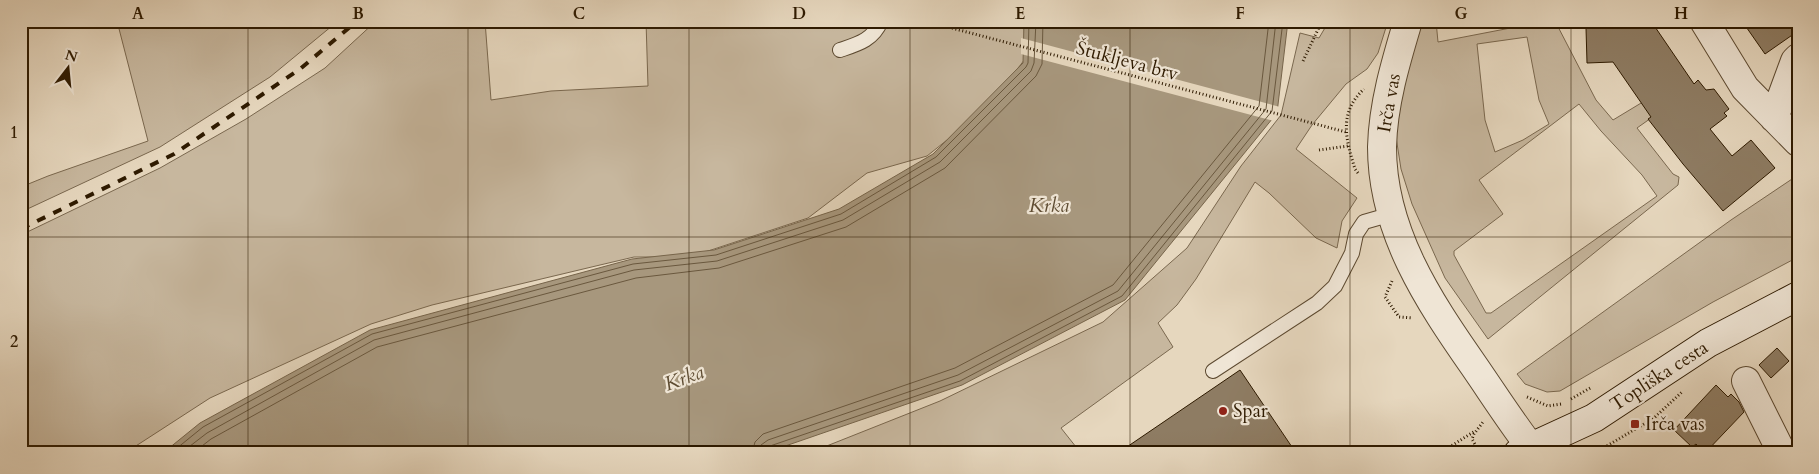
<svg xmlns="http://www.w3.org/2000/svg" width="1819" height="474" font-family="Cardo,serif">
<rect width="100%" height="100%" fill="#e6d7be"/>
<filter id="stains"><feTurbulence type="fractalNoise" baseFrequency=".004" numOctaves="4"/><feColorMatrix values="0 0 0 0 .2 0 0 0 0 .09 0 0 0 0 .02 0 0 0 .5 -.17"/></filter>
<radialGradient id="worn" r=".72"><stop offset=".6" stop-color="#630" stop-opacity="0"/><stop offset="1" stop-color="#630" stop-opacity=".3"/></radialGradient>
<path fill="#c7b79e" stroke="#7a684f" fill-rule="evenodd" d="M 117,21 L 338,21 L 270,77 L 160,147 L 21,212 L 21,187 L 48,176 L 148,141 Z
M 376,21 L 485,21 L 491,100 L 551,91 L 648,86 L 646,21 L 1024,21 L 1025,59 L 987,108 L 927,156 L 867,173 L 808,218 L 705,252 L 665,257 L 634,257 L 600,265 L 432,305 L 371,324 L 210,398 L 125,453 L 21,453 L 21,235 L 160,168 L 246,119 L 325,68 Z
M 1329,21 L 1388,21 L 1378,53 L 1367,69 L 1346,84 L 1312,125 L 1296,149 L 1357,198 L 1342,221 L 1337,248 L 1316,238 L 1269,193 L 1255,182 L 1196,279 L 1177,305 L 1158,323 L 1173,347 L 1061,428 L 1080,452 L 1079,453 L 809,453 L 940,401 L 1103,322 L 1187,248 L 1241,166 L 1281,115 L 1300,33 L 1319,38 Z
M 1418,21 L 1436,21 L 1438,42 L 1526,25 L 1525,21 L 1555,21 L 1596,100 L 1613,120 L 1666,88 L 1678,99 L 1637,128 L 1673,174 L 1679,177 L 1678,185 L 1488,339 L 1445,278 L 1412,204 L 1401,169 L 1394,124 ZM 1527,37 L 1539,100 L 1549,124 L 1523,140 L 1495,152 L 1485,120 L 1477,44 ZM 1579,104 L 1601,131 L 1642,175 L 1657,196 L 1491,313 L 1486,313 L 1454,255 L 1454,251 L 1503,214 L 1479,180 Z
M 1798,175 L 1798,257 L 1713,302 L 1560,391 L 1547,392 L 1525,384 L 1517,374 L 1731,220 Z"/>
<path fill="#a7977d" stroke="#77654b" d="M 1024,21 L 1288,21 L 1277,113 L 1125,300 L 962,385 L 765,453 L 163,453 L 200,423 L 370,330 L 632,259 L 714,250 L 839,209 L 933,154 L 1023,63 Z"/>
<path fill="#e6d7be" d="M 1021,38 L 1280,107 L 1280,114 L 1274,121 L 1021,54 Z"/>
<g fill="none" stroke-linecap="round" stroke-linejoin="round">
<path stroke="#6a583e" stroke-width="1" d="M 171,453 L 203,427 L 372,334 L 633,264 L 716,255 L 841,214 L 936,157 L 1026,67 L 1028,63 L 1029,21
M 181,453 L 207,433 L 374,340 L 634,270 L 717,261 L 843,220 L 940,162 L 1031,71 L 1034,63 L 1036,21
M 193,453 L 211,439 L 377,347 L 636,278 L 719,268 L 846,227 L 945,168 L 1036,76 L 1042,64 L 1043,21
M 752,453 L 755,442 L 763,434 L 955,368 L 1113,285 L 1259,106 L 1269,21
M 760,453 L 761,445 L 768,440 L 958,375 L 1118,291 L 1266,109 L 1276,21
M 766,453 L 767,448 L 770,446 L 960,381 L 1122,296 L 1272,111 L 1283,21"/>
</g>
<path fill="#8e7c63" stroke="#2e1a00" d="M 1621,21 L 1651,21 L 1694,84 L 1698,80 L 1706,90 L 1714,89 L 1729,109 L 1724,113 L 1727,116 L 1710,129 L 1732,156 L 1751,140 L 1775,168 L 1723,211 L 1683,164 L 1648,119 L 1651,117 L 1613,62 L 1587,63 L 1586,28 L 1624,26 Z
M 1742,21 L 1798,21 L 1798,31 L 1765,54 Z
M 1777,348 L 1789,361 L 1771,378 L 1759,365 Z
M 1240,370 L 1296,453 L 1118,453 Z
M 1716,385 L 1728,397 L 1731,394 L 1739,402 L 1744,412 L 1705,453 L 1696,444 L 1692,447 L 1674,430 Z"/>
<g fill="none" stroke-linecap="round" stroke-linejoin="round">
<g stroke="#5c4930" stroke-width="16">
<path id="service" d="M 840,50 C 858,44 873,40 881,21
M 1213,371 L 1317,303 L 1335,286 L 1352,253 L 1356,234 L 1364,222 L 1392,214"/>
</g>
<g stroke="#5c4930" stroke-width="30">
<path id="minor" d="M 1408,21 C 1396,61 1383,104 1382,147 C 1382,231 1428,300 1474,366 C 1494,395 1513,425 1535,453
M 1704,21 L 1745,88 L 1798,142
M 1774,118 L 1795,61 L 1798,58
M 1746,381 L 1782,453"/>
</g>
<g stroke="#2e1a00" stroke-width="30">
<path id="secondary" d="M 1518,453 L 1594,418 L 1708,343 L 1798,296"/>
</g>
<path stroke="#2e1a00" stroke-width="3" stroke-dasharray="1 2.5" stroke-linecap="butt" d="M 925,21 L 1346,132
M 1303,61 L 1322,21
M 1319,150 L 1348,146
M 1358,173 L 1355,169 C 1346,140 1338,113 1364,89
M 1392,281 L 1385,297 L 1399,317 L 1413,318
M 1527,397 L 1548,406 L 1561,404
M 1571,399 L 1592,387
M 1440,453 L 1475,431
M 1480,453 L 1472,439 L 1474,434 L 1483,422
M 1595,453 L 1654,418 L 1682,392"/>
<use href="#service" stroke="#efe5d5" stroke-width="14"/>
<use href="#minor" stroke="#efe5d5" stroke-width="28"/>
<use href="#secondary" stroke="#efe5d5" stroke-width="28"/>
<path stroke="#2e1a00" stroke-width="4" stroke-dasharray="9 9" stroke-linecap="butt" d="M 21,229 L 174,154 L 300,69 L 357,21"/>
</g>
<path fill="none" stroke="#2e1a00" stroke-width="1" stroke-opacity="0.55" d="M 248,21 L 248,453M 468,21 L 468,453M 689,21 L 689,453M 910,21 L 910,453M 1130,21 L 1130,453M 1350,21 L 1350,453M 1571,21 L 1571,453M 21,237 L 1798,237"/>
<g fill="#8f2418" stroke="#efe5d5" stroke-width="2">
<circle cx="1223" cy="411" r="5"/>
<rect x="1630" y="419" width="10" height="10" rx="2.5"/>
</g>
<g text-anchor="middle" dominant-baseline="central" stroke-width="4.5" stroke-linejoin="round" paint-order="stroke">
<g font-size="19" fill="#2e1a00" stroke="#efe5d5">
<text transform="translate(1127 61) rotate(15)">Štukljeva brv</text>
<text transform="translate(1389 103) rotate(-80)">Irča vas</text>
<text transform="translate(1659 376) rotate(-33)">Topliška cesta</text>
</g>
<g font-size="19" fill="#2e1a00" stroke="#efe5d5" text-anchor="start">
<text x="1233" y="411">Spar</text>
<text x="1645" y="424">Irča vas</text>
</g>
<g font-size="20" font-style="italic" fill="#5e4c32" stroke="#efe5d5">
<text x="1049" y="205">Krka</text>
<text transform="translate(684 378) rotate(-20)">Krka</text>
</g>
</g>
<rect width="1819" height="474" fill="none" stroke="#e6d7be" stroke-width="55"/>
<g transform="translate(68 68) rotate(16)" stroke="#efe5d5" stroke-width="4" paint-order="stroke">
<path d="M0-4L9 19L0 12L-9 19Z" fill="#2e1a00"/>
<text y="-8" font-size="14" font-weight="bold" text-anchor="middle" fill="#2e1a00">N</text>
</g>
<rect x="28" y="28" width="1764" height="418" fill="none" stroke="#2e1a00" stroke-width="2"/>
<g font-size="16" text-anchor="middle" font-weight="bold" fill="#2e1a00">
<text x="138" y="19">A</text>
<text x="358" y="19">B</text>
<text x="579" y="19">C</text>
<text x="799" y="19">D</text>
<text x="1020" y="19">E</text>
<text x="1240" y="19">F</text>
<text x="1461" y="19">G</text>
<text x="1681" y="19">H</text>
<text x="14" y="138">1</text>
<text x="14" y="347">2</text>
</g>
<rect width="100%" height="100%" filter="url(#stains)"/>
<rect width="100%" height="100%" fill="url(#worn)"/>
</svg>
